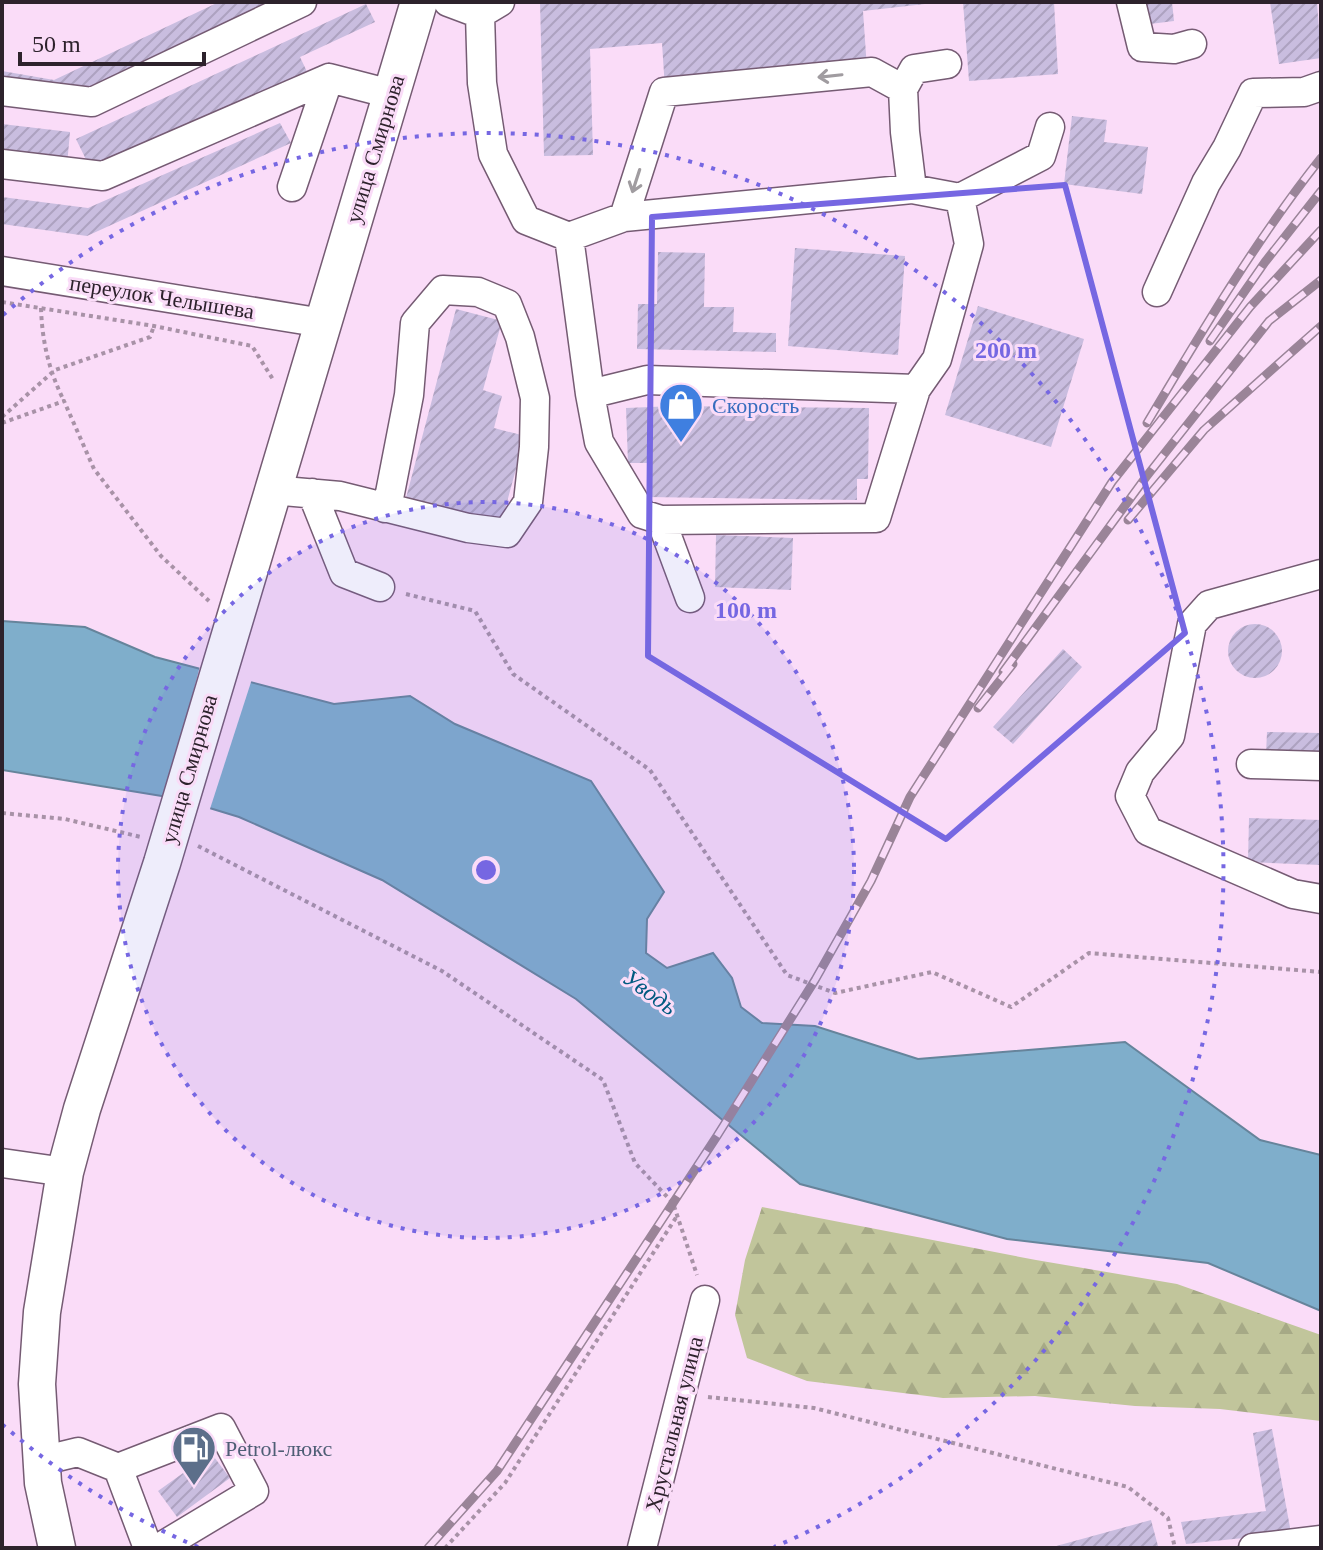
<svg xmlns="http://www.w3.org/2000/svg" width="1323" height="1550" font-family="'Times New Roman',serif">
<defs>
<pattern id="forest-firs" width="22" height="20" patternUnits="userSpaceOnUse" patternTransform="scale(2)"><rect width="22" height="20" fill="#c1c59b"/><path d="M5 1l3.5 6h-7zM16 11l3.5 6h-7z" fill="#a6a986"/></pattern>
<pattern id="building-hatch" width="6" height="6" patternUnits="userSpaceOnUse" patternTransform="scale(2)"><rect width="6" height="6" fill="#c9bddf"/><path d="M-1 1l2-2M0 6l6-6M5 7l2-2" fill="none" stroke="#ada2c0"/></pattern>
</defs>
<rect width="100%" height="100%" fill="#fadcf8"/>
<path fill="url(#forest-firs)" d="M 762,1207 L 1036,1260 L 1177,1284 L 1321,1335 L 1321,1421 L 1220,1409 L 1135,1406 L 1035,1396 L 943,1398 L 807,1381 L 747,1358 L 735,1315 L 745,1260 Z"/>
<path fill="#7faecb" stroke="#66849b" stroke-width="2" d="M 2,621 L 85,627 L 155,657 L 334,704 L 410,696 L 455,724 L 591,781 L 664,892 L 647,919 L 646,953 L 667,968 L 713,953 L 732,978 L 741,1007 L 762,1023 L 815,1026 L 918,1059 L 1125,1042 L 1260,1140 L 1321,1155 L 1321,1311 L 1208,1263 L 1007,1239 L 800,1184 L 576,999 L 382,880 L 239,817 L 180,799 L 2,770 Z"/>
<path fill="#fadcf8" d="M 200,666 L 252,679 L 209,812 L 165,800 Z"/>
<path fill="url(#building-hatch)" d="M 219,2 L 288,2 L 60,107 L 2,98 L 2,71 L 54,80 Z
M 540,2 L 925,2 L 925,4 L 863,11 L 867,69 L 665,89 L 662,43 L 590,49 L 593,155 L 544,156 Z
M 963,2 L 1054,2 L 1058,74 L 969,81 Z
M 1146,2 L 1172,2 L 1174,21 L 1150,24 Z
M 1270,2 L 1317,2 L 1321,58 L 1279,64 Z
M 366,4 L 375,22 L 300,57 L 310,78 L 95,178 L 76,139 Z
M 1072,116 L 1107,120 L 1104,142 L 1148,147 L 1142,194 L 1064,184 Z
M 280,123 L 291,143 L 87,236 L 2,224 L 2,197 L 88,208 Z
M 2,124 L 70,132 L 66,176 L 2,169 Z
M 795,248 L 905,256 L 898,355 L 788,346 Z
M 658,252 L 705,253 L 704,307 L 734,307 L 733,332 L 776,333 L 776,352 L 637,349 L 638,304 L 657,304 Z
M 978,306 L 1084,339 L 1051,447 L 945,415 Z
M 456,309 L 502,321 L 483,390 L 502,396 L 494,428 L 525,436 L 501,524 L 406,498 Z
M 675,406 L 869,408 L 868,479 L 857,479 L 857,500 L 647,497 L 647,463 L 628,463 L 626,408 Z
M 716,535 L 793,538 L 791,590 L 715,587 Z
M1228 651a27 27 0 1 1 54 0a27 27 0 1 1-54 0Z
M 1063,649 L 1082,667 L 1013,744 L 993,727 Z
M 1267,732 L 1321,733 L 1321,756 L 1266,754 Z
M 1249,818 L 1321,820 L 1321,865 L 1248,862 Z
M 1272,1429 L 1291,1533 L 1186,1544 L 1181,1522 L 1266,1511 L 1253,1433 Z
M 211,1453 L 230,1478 L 177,1517 L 158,1491 Z
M 1151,1520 L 1158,1546 L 1149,1548 L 1049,1548 Z"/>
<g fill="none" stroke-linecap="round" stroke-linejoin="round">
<g stroke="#755b73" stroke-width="31">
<path id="minor" d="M 448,2 L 480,14 L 500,2
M 1131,2 L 1142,47 L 1174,49 L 1192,44
M 480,14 L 482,83 L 493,154 L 526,220 L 569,237 L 624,217 L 912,189 L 960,198 L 969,244 L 937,359 L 916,389 L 647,380 L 590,394
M 2,91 L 92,102 L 302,2
M 2,164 L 103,176 L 329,78 L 391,94
M 292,187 L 329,78
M 912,189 L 905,132 L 903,89 L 914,69 L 947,64
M 960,198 L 1041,156 L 1050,127
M 624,217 L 664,92 L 872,72 L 903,89
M 569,237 L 590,394 L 599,442 L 642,514 L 661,520 L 876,518 L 916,389
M 2,271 L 323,323
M 1157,292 L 1206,183 L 1227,148 L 1253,93 L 1304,92 L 1321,86
M 272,490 L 340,496 L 468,528 L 507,533 L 528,502 L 534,447 L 535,398 L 520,337 L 507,304 L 478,292 L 443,290 L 415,323 L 409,395 L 390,493 L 385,508
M 312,493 L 344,573 L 380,587
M 661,520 L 690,598
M 1321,574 L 1209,605 L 1192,624 L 1170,736 L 1140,772 L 1130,796 L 1148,831 L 1293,894 L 1321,899
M 1251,764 L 1321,766
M 2,1163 L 65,1172
M 41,1461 L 78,1452 L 118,1468 L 148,1548
M 118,1468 L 221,1428 L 254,1491 L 159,1548
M 642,1548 L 705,1300
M 1253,1548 L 1321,1540"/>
</g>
<g stroke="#755b73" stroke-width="39">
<path id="major" d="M 57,1548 L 43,1483 L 37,1384 L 42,1312 L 65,1172 L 82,1109 L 162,863 L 419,2"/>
</g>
<path stroke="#a892a7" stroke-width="4" stroke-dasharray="4 4" stroke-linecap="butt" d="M 2,302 L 154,326 L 252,346 L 274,381
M 41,308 C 42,341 49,371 64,401
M 2,417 L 55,370 L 150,337 L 154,326
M 2,423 L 64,401 L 94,469 L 161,556 L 209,601
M 406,594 L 475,611 L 513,674 L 650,770 L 787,975 L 835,993 L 932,972 L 1011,1007 L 1089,953 L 1321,972
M 2,813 L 65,819 L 141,837
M 198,846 L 442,971 L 603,1080 L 635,1163 L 673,1203 L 697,1275
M 708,1397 L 814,1408 L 1128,1487 L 1168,1518 L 1175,1548
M 445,1548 L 505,1483 L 677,1216"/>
<use href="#minor" stroke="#fff" stroke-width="28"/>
<use href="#major" stroke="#fff" stroke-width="36"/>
<g stroke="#9a8498" stroke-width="9">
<path id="rail" d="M 1210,341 L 1265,262 L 1321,191
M 1147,423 C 1201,333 1255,241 1321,158
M 1128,520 L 1204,430 L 1321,326
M 1003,672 L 1146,477 L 1269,321 L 1321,280
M 978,708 L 1013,664
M 428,1548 L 497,1471 L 717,1136 L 815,980 L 871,881 L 910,797 L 1112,482 L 1250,307 L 1321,230"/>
</g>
<use href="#rail" stroke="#fadcf8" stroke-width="6" stroke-dasharray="18" stroke-linecap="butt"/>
</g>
<defs><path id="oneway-shaft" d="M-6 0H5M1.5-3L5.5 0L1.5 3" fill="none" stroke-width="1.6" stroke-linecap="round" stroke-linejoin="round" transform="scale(2)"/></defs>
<g stroke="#a09ca0">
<use href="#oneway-shaft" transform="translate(830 76) rotate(174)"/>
<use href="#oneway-shaft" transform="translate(636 181) rotate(108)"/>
</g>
<path fill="none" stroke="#7667e2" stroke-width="6" stroke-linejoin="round" d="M 1065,185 L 1185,633 L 946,839 L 648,656 L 652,217 Z"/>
<circle cx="486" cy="870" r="368" fill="#7667e2" fill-opacity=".12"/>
<g fill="none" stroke="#7667e2" stroke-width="4" stroke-dasharray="4 8">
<circle cx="486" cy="870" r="368"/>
<path d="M198 1547A736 736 0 0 1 3 1425M3 315A736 736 0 1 1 774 1547"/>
</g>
<defs>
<g id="shop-pin" transform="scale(2.3)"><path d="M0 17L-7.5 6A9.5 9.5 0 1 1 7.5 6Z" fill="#3f7fe0" stroke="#fadcf8"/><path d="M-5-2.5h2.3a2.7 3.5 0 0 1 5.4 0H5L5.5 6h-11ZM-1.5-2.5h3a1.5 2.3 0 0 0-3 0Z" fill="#fff"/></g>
<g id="fuel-pin" transform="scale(2.3)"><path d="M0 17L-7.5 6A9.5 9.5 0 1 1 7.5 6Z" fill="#5c6f8a" stroke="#fadcf8"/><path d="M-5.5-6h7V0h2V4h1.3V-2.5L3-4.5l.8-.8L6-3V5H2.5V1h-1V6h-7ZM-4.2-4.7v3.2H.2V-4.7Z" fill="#fff"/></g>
</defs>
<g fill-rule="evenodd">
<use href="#shop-pin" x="681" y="405"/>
<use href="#fuel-pin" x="194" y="1448"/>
</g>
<g text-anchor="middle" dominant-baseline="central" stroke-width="6" stroke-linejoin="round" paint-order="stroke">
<g font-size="22" fill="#2d222c" stroke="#fadcf8">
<text transform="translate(375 149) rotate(-73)">улица Смирнова</text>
<text transform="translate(162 297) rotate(9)">переулок Челышева</text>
<text transform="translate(189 769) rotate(-74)">улица Смирнова</text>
<text transform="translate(674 1424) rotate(-76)">Хрустальная улица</text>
</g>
<g font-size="22" fill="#366cbe" stroke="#fadcf8" text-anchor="start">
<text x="712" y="405">Скорость</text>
</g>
<g font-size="22" fill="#4e5e75" stroke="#fadcf8" text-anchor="start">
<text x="225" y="1448">Petrol-люкс</text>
</g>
<g font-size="24" font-style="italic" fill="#005a80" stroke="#fadcf8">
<text transform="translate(650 992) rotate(36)">Уводь</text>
</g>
</g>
<circle cx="486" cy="870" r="12" fill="#7667e2" stroke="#fadcf8" stroke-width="4"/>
<g font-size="24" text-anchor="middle" font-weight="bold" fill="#7667e2" stroke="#fadcf8" stroke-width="6" stroke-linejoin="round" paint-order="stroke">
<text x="1006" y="358">200 m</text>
<text x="746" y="618">100 m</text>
</g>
<rect width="1323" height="1550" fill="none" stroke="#2d222c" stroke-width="8"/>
<path d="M20 52v12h184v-12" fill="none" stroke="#2d222c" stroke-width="4"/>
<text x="32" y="52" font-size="24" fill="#2d222c" stroke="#fadcf8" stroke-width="6" paint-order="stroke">50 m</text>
</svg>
